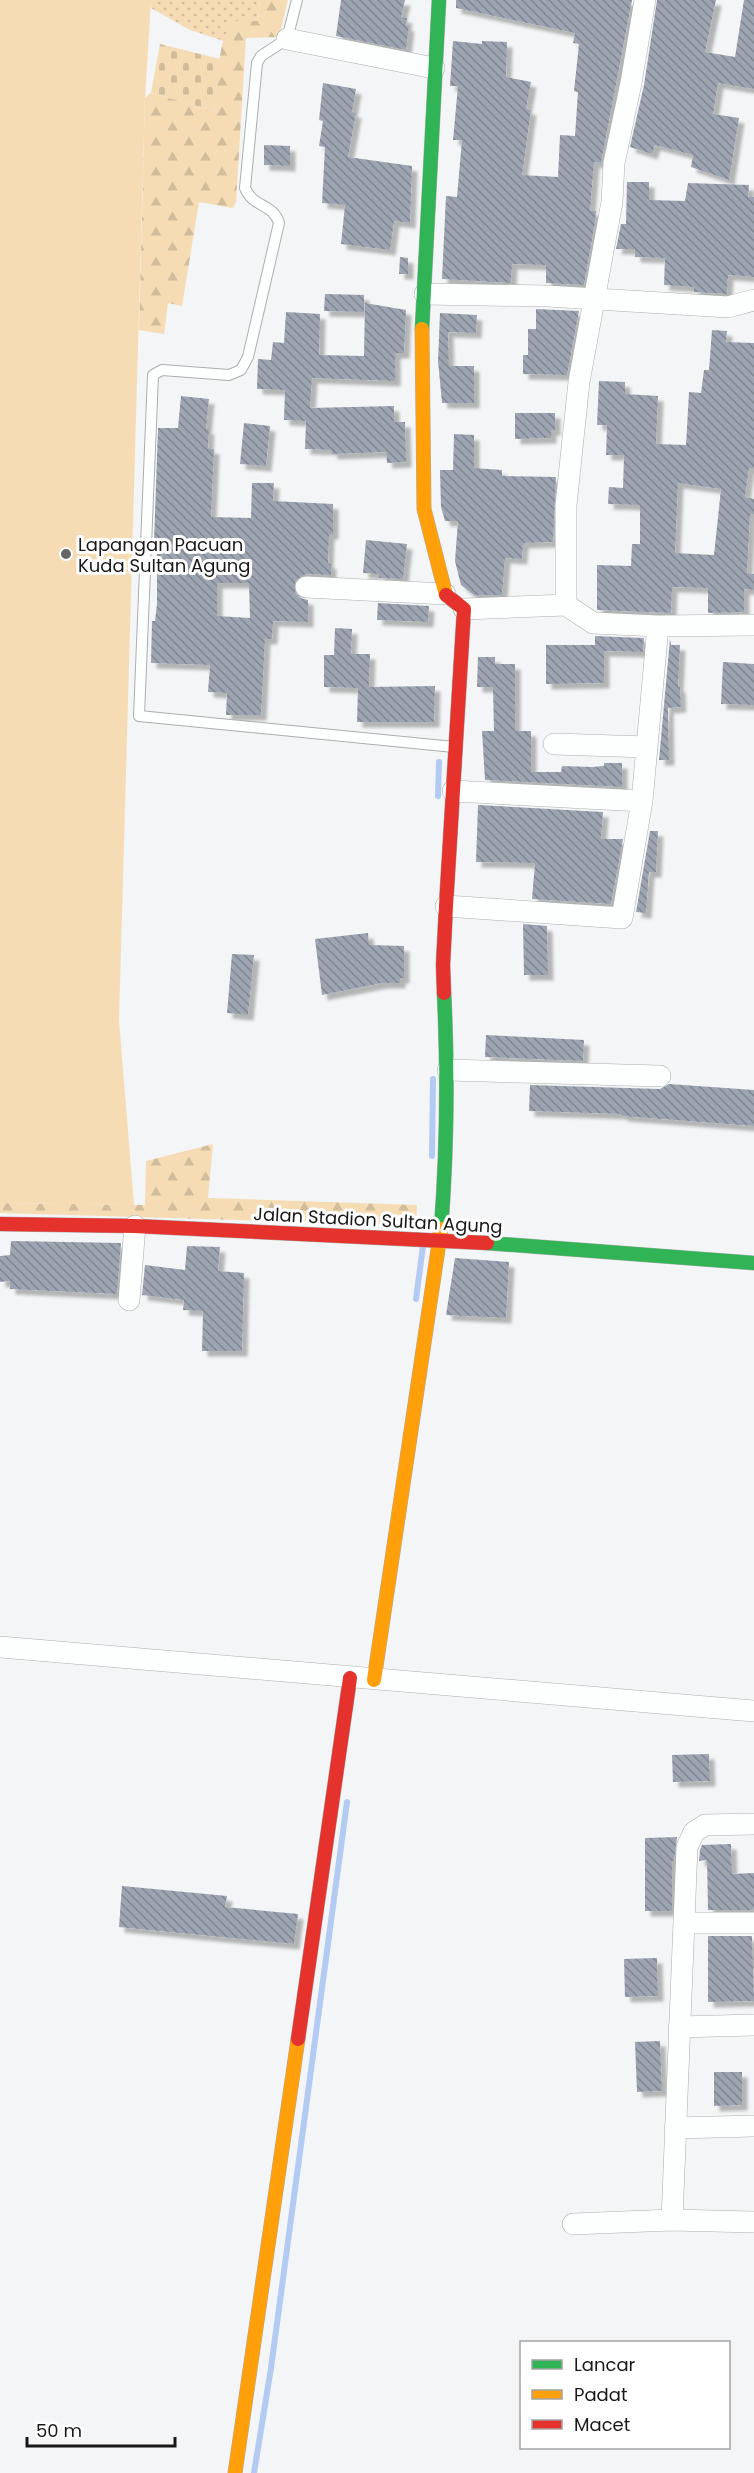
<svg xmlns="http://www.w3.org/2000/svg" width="754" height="2473" font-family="Poppins,sans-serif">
<defs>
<pattern id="grass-dots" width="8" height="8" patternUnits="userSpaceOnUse" patternTransform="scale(1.5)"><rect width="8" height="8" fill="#f5dcb5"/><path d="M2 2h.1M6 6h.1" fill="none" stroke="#d1bc9b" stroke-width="1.8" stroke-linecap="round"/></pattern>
<pattern id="forest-firs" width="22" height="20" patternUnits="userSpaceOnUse" patternTransform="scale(1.5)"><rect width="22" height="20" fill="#f5dcb5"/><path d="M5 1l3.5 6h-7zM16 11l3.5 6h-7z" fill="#d1bc9b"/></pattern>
<pattern id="cemetery-stones" width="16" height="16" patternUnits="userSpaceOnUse" patternTransform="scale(1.5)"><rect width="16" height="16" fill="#f5dcb5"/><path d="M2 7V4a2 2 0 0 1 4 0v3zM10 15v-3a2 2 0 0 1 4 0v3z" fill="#d1bc9b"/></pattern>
<pattern id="building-back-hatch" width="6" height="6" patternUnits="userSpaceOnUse" patternTransform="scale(1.5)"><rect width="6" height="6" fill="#9ea5b2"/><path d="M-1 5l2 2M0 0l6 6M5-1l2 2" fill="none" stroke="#808590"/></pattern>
<filter id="shadow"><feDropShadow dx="5.5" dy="5.5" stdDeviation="1.5" flood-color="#0004"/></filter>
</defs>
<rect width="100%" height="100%" fill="#f4f5f6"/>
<path fill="url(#grass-dots)" d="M 151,0 L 260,0 L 258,21 L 240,20 L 226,34 L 224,41 L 190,30 L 151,8 Z"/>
<path fill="url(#forest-firs)" d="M 260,0 L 288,0 L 279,37 L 246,38 L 236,202 L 233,208 L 199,202 L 182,306 L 168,303 L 164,334 L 139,330 L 145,98 L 151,93 L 215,111 C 217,92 217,33 234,22 C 241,18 251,21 258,21 Z
M 213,1144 L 208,1198 L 417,1205 L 416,1225 L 0,1213 L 0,1203 L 145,1205 L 146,1161 Z"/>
<path fill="url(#cemetery-stones)" d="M 160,44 L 220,59 L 215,111 L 151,93 Z"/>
<path fill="#f5dcb5" d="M 0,0 L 151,0 L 145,98 L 119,1020 L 134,1205 L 0,1203 Z"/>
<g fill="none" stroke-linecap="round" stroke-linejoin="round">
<path stroke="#b3caf3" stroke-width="6" d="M 438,796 L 439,762
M 432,1156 L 433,1079
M 416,1299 L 423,1246
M 254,2473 L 271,2368 L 347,1802"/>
</g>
<path fill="url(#building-back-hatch)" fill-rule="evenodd" filter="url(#shadow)" d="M 341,0 L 405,0 L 401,17 L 407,18 L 406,26 L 409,26 L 406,50 L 336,36 Z
M 456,0 L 632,0 L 601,163 L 594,162 L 590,211 L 596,211 L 595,223 L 584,285 L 546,283 L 546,265 L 512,264 L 511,283 L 442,279 L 446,196 L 457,197 L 462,140 L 453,140 L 458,86 L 450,86 L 453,41 L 482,44 L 482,41 L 507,42 L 506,77 L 531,82 L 526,109 L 531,110 L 522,175 L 558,177 L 560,135 L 575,136 L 578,92 L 574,91 L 579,44 L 573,43 L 575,33 L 456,8 Z
M 657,0 L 716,0 L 705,52 L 735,57 L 744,0 L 754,0 L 754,89 L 718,83 L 713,114 L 739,118 L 729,180 L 691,167 L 693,155 L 655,145 L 652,154 L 630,147 L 644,85 Z
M 323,83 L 356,89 L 352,112 L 356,113 L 348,157 L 412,166 L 410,223 L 394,221 L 390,250 L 341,244 L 345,205 L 322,203 L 325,147 L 319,146 L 323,121 L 319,120 Z
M 264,145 L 290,146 L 290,166 L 264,165 Z
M 627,182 L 649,182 L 649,200 L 685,201 L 688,183 L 749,185 L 748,197 L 754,197 L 754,277 L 728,275 L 727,294 L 694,292 L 694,287 L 664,285 L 665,258 L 635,257 L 635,249 L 616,249 L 621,224 L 626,224 Z
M 400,257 L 408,258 L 408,274 L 399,274 Z
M 325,294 L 364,295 L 364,312 L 324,311 Z
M 365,303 L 406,310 L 404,353 L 395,353 L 395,381 L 312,378 L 310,408 L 394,406 L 394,422 L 405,422 L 406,462 L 387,463 L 386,452 L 332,454 L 332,450 L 305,449 L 306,421 L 284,420 L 285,390 L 257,389 L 258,359 L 271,360 L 273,342 L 284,343 L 286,312 L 320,314 L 319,355 L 364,356 Z
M 536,309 L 579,311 L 567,375 L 523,374 L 523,355 L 528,355 L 528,329 L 536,329 Z
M 440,313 L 477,315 L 476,333 L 448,332 L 449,366 L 474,366 L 474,403 L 442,403 L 438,361 Z
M 712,330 L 727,331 L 726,342 L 754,343 L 754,468 L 749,468 L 745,497 L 754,499 L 754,514 L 750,514 L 747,573 L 754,574 L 754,590 L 744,589 L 744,612 L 708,613 L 708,588 L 672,587 L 671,613 L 597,610 L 597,565 L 631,566 L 632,544 L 640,544 L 640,505 L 608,504 L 609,487 L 623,488 L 624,455 L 606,455 L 607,425 L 597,425 L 599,381 L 625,382 L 625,394 L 658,396 L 656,444 L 686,445 L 689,392 L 701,393 L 704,370 L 709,370 ZM 678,483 L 721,489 L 714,555 L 675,553 Z
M 181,396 L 209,399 L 206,429 L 209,429 L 208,448 L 214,449 L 211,517 L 251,518 L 252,483 L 274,483 L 273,501 L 333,504 L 333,534 L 329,534 L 328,563 L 331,564 L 331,575 L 306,574 L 295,581 L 295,593 L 300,598 L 308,600 L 308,622 L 273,621 L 272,639 L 265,639 L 261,715 L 226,715 L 227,693 L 208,692 L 210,665 L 151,663 L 152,621 L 155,621 L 157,604 L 157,543 L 154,543 L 158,428 L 178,428 ZM 217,583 L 249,583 L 250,618 L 217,616 Z
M 515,413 L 555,413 L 555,430 L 551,430 L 551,438 L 515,439 Z
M 244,423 L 270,426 L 266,466 L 240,464 Z
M 454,434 L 474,435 L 474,468 L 502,470 L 502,476 L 556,477 L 553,542 L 523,543 L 522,559 L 505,558 L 502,595 L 474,595 L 461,585 L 455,561 L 458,521 L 445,521 L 441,507 L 440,470 L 453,470 Z
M 366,540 L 407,544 L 403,579 L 379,578 L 379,574 L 363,573 Z
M 378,603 L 429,606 L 428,622 L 377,620 Z
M 335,628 L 352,629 L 351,654 L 370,654 L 369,687 L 435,686 L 434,722 L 357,722 L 358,688 L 324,687 L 324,655 L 334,655 Z
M 595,636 L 644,638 L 643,652 L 604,651 L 604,683 L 546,684 L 546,645 L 595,645 Z
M 670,639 L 671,645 L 680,645 L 678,687 L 680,687 L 681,707 L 668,708 L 669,760 L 659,760 Z
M 478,657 L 495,657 L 495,664 L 515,664 L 515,731 L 531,731 L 531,772 L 561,772 L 562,766 L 592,767 L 604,766 L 604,763 L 622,763 L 622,787 L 485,780 L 482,731 L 494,731 L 493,687 L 477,687 Z
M 723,662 L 754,664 L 754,705 L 721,704 Z
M 478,805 L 603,812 L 601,839 L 623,839 L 611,904 L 532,899 L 535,863 L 476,862 Z
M 650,831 L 658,831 L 656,872 L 649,872 L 646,913 L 636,912 Z
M 523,924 L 547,926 L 548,975 L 524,975 Z
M 368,933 L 369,945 L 404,946 L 404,978 L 400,978 L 400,983 L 382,983 L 322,995 L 315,939 Z
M 232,954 L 254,955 L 248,1015 L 227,1013 Z
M 486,1035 L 584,1040 L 583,1061 L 485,1057 Z
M 669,1084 L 754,1090 L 754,1126 L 622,1116 L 622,1114 L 529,1111 L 530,1085 L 660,1089 Z
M 11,1241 L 121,1243 L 117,1294 L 10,1289 L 10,1281 L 0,1282 L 0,1256 L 10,1255 Z
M 187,1246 L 220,1247 L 218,1271 L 244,1273 L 242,1351 L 202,1351 L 203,1311 L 183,1310 L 184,1300 L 142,1295 L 145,1265 L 185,1270 Z
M 455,1258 L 509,1262 L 506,1318 L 446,1315 Z
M 709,1754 L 710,1781 L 673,1782 L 672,1755 Z
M 677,1837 L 674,1861 L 672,1861 L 672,1911 L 645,1911 L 645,1838 Z
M 731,1844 L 732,1874 L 754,1873 L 754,1908 L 752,1910 L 708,1910 L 707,1860 L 699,1861 L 700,1850 L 702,1845 Z
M 122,1886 L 227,1896 L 225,1907 L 298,1914 L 294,1944 L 119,1927 Z
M 708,1936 L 752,1936 L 754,2001 L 708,2002 Z
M 657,1958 L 658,1996 L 625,1997 L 624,1959 Z
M 660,2041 L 662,2091 L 637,2092 L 635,2042 Z
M 714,2072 L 742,2072 L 742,2105 L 714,2106 Z"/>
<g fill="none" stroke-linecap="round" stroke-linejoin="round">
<g stroke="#acaeae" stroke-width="12">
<path id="lane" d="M 297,0 L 287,39 L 261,56 L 257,63 L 245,188 C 253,208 273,203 279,223 L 248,357 L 241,370 L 229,375 L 162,370 L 153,375 L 139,716 L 454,747"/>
</g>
<g stroke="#acaeae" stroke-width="22">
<path id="street" d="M 287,39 L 434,68
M 425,294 L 547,296 L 728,307 L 754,300
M 306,587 L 445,594
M 566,605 L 566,505 L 579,382 L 612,202 L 614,163 L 631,83 L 645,0
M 464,609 L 566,605 L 593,623 L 658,626 L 754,625
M 554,744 L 647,747
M 453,791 L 642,801
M 446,906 L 622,918 L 642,801 L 658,626
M 448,1070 L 660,1076
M 129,1300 L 135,1226
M 0,1647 L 754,1711
M 684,1923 L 754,1923
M 679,2027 L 754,2025
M 675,2128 L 754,2126
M 672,2220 L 687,1847 L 694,1832 L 705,1825 L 754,1824
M 573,2224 L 672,2220 L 754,2222"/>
</g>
<g stroke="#acaeae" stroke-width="15">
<path id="fast" d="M 422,329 L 439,0
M 441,1229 C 447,1150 448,1072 444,993
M 487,1243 L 754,1263"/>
</g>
<g stroke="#acaeae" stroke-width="15">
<path id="slow" d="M 422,329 L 424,509 L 446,595
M 374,1680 L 441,1229
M 235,2473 L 298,2039"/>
</g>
<g stroke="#acaeae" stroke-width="15">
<path id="jam" d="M 444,993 L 443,965 L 446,906 L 464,609 L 446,595
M 0,1224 L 135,1226 L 487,1243
M 298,2039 L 350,1678"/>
</g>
<use href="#lane" stroke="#fdfefe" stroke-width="10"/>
<use href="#street" stroke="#fdfefe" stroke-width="21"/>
<use href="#fast" stroke="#30b455" stroke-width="14"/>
<use href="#slow" stroke="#ff9f0a" stroke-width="14"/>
<use href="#jam" stroke="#e5322d" stroke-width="14"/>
</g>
<circle fill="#656566" stroke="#fff" stroke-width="2" cx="66" cy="554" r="6"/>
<g text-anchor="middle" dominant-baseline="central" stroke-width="6" stroke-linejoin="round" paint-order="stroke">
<g font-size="18" fill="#181819" stroke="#fff" text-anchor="start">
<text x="78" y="544">Lapangan Pacuan<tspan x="78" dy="21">Kuda Sultan Agung</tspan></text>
</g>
<g font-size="18" fill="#181819" stroke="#fff">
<text transform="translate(378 1220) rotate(3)">Jalan Stadion Sultan Agung</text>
</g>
</g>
<rect x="520" y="2341" width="210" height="108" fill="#ffffff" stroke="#a3a3a3" stroke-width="1.5"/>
<rect x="532" y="2360" width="30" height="9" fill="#30b455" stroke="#a3a3a3" stroke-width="1.5"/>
<text x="574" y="2371" font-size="18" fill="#181819">Lancar</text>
<rect x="532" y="2390" width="30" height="9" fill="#ff9f0a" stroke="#a3a3a3" stroke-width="1.5"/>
<text x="574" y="2401" font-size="18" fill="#181819">Padat</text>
<rect x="532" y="2420" width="30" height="9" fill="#e5322d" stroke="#a3a3a3" stroke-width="1.5"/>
<text x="574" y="2431" font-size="18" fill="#181819">Macet</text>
<path d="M27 2437v9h148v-9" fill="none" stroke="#181819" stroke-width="3"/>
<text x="36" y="2437" font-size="18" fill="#181819" stroke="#ffffff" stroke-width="4.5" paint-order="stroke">50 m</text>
</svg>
